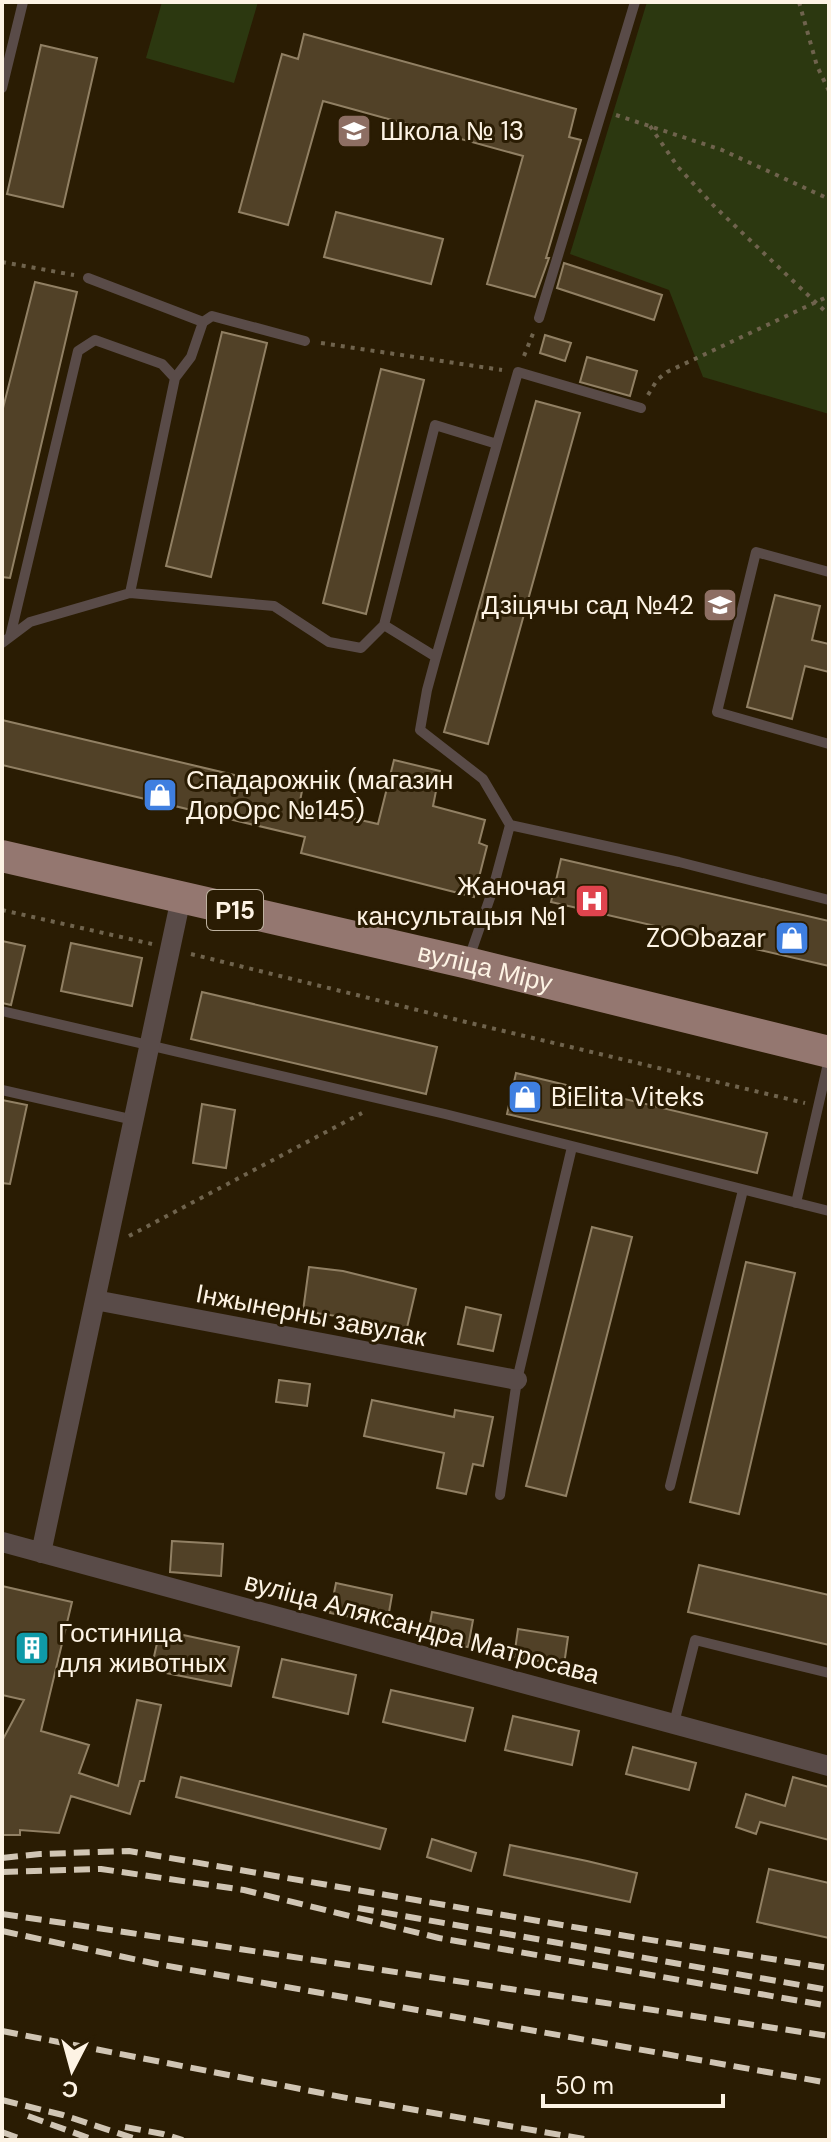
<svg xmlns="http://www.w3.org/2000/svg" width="831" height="2142" font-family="'DM Sans',sans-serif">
<rect width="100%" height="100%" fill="#2a1c03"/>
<path fill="#2c3810" d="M 162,2 L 258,2 L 234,83 L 146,58 Z
M 647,2 L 821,2 L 829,4 L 829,414 L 703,377 L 669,290 L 570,254 Z"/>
<path fill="#514127" stroke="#918064" stroke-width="2" d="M 304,34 L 576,109 L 569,137 L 581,140 L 546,258 L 549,258 L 535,297 L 487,284 L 523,156 L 323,101 L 288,225 L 239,212 L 282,54 L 298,59 Z
M 41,45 L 97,58 L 63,207 L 7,194 Z
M 336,212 L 443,239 L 431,284 L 324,257 Z
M 564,263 L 662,295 L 654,320 L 557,288 Z
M 35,282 L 77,292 L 10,578 L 2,577 L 2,412 Z
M 222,332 L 267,343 L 211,577 L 166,566 Z
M 545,335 L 571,343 L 565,361 L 540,353 Z
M 587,357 L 637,371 L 630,396 L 580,382 Z
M 381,369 L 424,380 L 366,614 L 323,603 Z
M 536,401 L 580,413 L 488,744 L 444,732 Z
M 775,595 L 820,606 L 812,640 L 829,644 L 829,672 L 805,666 L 792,719 L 747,707 Z
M 2,720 L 302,791 L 299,806 L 378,824 L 394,760 L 440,771 L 433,806 L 485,820 L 479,843 L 487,846 L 474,897 L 301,853 L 305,837 L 2,765 Z
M 561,859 L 829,921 L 829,966 L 551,902 Z
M 2,941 L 25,946 L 11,1005 L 2,1003 Z
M 71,943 L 142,958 L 132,1006 L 61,991 Z
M 202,992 L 437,1047 L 426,1094 L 191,1039 Z
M 516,1073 L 767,1133 L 757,1173 L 507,1114 Z
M 2,1100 L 27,1105 L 10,1184 L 2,1183 Z
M 202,1104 L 235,1110 L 226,1168 L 193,1163 Z
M 592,1227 L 632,1237 L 566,1496 L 526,1486 Z
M 746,1262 L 795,1273 L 739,1514 L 690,1502 Z
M 309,1267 L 343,1271 L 416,1289 L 406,1332 L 356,1321 L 356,1319 L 303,1311 Z
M 466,1307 L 501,1315 L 493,1351 L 458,1344 Z
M 279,1380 L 310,1384 L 307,1406 L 276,1402 Z
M 372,1400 L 454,1417 L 455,1410 L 493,1417 L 483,1466 L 473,1464 L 466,1494 L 437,1488 L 444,1453 L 364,1436 Z
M 172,1541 L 223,1544 L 221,1576 L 170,1572 Z
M 699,1565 L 829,1595 L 829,1645 L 688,1612 Z
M 336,1583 L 392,1595 L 387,1624 L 330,1613 Z
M 2,1586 L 72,1602 L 41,1731 L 89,1745 L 79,1773 L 118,1786 L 137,1700 L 161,1705 L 144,1781 L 140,1781 L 130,1814 L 71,1796 L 59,1833 L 20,1830 L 20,1835 L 2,1835 L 2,1741 L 24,1700 L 2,1695 Z
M 432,1612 L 473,1620 L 468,1647 L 427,1640 Z
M 518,1629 L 568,1637 L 564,1665 L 514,1657 Z
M 160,1630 L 239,1647 L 231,1686 L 151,1670 Z
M 282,1659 L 356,1675 L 348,1714 L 273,1697 Z
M 391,1690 L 473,1708 L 465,1741 L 383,1722 Z
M 513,1716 L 579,1731 L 572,1765 L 505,1750 Z
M 633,1747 L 696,1763 L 689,1790 L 626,1774 Z
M 181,1777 L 386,1829 L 380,1849 L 176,1797 Z
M 793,1777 L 829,1787 L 829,1840 L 760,1822 L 756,1834 L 736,1827 L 746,1794 L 785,1806 Z
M 432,1839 L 476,1853 L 471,1871 L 427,1857 Z
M 510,1845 L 587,1861 L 637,1873 L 630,1902 L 504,1875 Z
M 769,1869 L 829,1883 L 829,1938 L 757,1922 Z"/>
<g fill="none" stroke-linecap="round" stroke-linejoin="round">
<path stroke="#6f634d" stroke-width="4" stroke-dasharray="4 6" stroke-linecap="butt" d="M 799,2 L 817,66 L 829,91
M 616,115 L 722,150 L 829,199
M 650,126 L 678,167 L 714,206 L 829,315
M 2,262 L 74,275
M 321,343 L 502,370
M 524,356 L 534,331
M 648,395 L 657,380 L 667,372 L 829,296
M 2,910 L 152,944
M 191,954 L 466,1022 L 805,1103
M 129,1236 L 362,1113"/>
<path stroke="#594b48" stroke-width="10" d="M 2,88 L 23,2
M 88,278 L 203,322
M 539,318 L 635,2
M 175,378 L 191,357 L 203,322 L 212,316 L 305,341
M 497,444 L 518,372 L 641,408
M 829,572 L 756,552 L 717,712 L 829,744
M 384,625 L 436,657 L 427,690 L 420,730 L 483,779 L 510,825
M 10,637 L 78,351 L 95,340 L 162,364 L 175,378 L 130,593
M 2,643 L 30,622 L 130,593 L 274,606 L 329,642 L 361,648 L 384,625 L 435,425 L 497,444 L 436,657
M 468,961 L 492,892 L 510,825 L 679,862 L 829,900
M 2,1011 L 445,1114 L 829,1211
M 2,1090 L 134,1120
M 796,1203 L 829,1059
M 670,1486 L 743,1190
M 500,1495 L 517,1380 L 572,1147
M 674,1723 L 695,1640 L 829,1673"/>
<path stroke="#594b48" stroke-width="20" d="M 95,1300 L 517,1380
M 2,1542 L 829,1766
M 41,1553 L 181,898"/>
<path stroke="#947770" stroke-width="32" id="s1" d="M 2,856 L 468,963 L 829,1052"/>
<path stroke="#d0c5b4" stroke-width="6" stroke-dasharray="16 8" stroke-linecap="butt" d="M 2,1858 L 40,1854 L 129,1851 L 632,1937 L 829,1968
M 2,1872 L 101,1869 L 244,1890 L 439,1938 L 829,2006
M 358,1908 L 829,1990
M 2,1914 L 829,2036
M 2,1931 L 157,1964 L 829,2083
M 2,2031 L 352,2099 L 590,2140
M 2,2100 L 63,2115 L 139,2140
M 28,2116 L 94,2140
M 125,2127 L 163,2134 L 183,2140
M 2,2132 L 24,2140"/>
</g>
<defs>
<g id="school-square" transform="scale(1.8)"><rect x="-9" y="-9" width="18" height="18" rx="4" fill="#8d6e63" stroke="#2a1c03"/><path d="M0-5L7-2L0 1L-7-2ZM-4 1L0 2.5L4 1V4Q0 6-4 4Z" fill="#fff"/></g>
<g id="shop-square" transform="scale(1.8)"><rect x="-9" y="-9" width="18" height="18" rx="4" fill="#3f7fe0" stroke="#2a1c03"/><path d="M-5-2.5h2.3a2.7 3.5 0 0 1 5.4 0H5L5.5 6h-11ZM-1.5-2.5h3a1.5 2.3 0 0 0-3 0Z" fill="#fff"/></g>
<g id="hospital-square" transform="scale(1.8)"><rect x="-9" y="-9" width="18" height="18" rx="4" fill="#e0444e" stroke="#2a1c03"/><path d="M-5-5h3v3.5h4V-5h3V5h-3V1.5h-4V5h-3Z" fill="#fff"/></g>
<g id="building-square" transform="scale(1.8)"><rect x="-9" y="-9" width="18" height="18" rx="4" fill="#0f9aa8" stroke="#2a1c03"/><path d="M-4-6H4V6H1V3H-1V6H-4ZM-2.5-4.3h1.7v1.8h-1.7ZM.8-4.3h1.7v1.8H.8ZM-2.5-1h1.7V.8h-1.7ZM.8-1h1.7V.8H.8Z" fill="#fff"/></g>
</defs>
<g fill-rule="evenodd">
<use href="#school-square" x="354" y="131"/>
<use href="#school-square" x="720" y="605"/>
<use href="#shop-square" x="160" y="795"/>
<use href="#hospital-square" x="592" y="901"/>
<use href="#shop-square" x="792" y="938"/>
<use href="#shop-square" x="525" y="1097"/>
<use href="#building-square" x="32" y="1648"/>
</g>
<g text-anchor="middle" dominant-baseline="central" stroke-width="6" stroke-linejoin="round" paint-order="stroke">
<rect fill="#2a1c03" stroke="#beb2a0" stroke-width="2" x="207" y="890" width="56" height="40" rx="6"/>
<g font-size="24" font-weight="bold" fill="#fdf3e4">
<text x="235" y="910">Р15</text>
</g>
<g font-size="26" fill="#fdf3e4" stroke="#2a1c03" text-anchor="start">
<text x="380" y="131">Школа № 13</text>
<text x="694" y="605" text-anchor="end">Дзіцячы сад №42</text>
<text x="186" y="780">Спадарожнік (магазин<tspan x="186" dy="30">ДорОрс №145)</tspan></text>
<text x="566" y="886" text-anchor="end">Жаночая<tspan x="566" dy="30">кансультацыя №1</tspan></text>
<text x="766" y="938" text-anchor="end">ZOObazar</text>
<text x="551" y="1097">BiElita Viteks</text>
<text x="58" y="1633">Гостиница<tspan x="58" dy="30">для животных</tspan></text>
</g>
<g font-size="26" fill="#fdf3e4" stroke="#2a1c03">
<text stroke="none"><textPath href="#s1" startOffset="496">вуліца Міру</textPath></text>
<text transform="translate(311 1315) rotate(11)">Інжынерны завулак</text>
<text transform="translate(422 1628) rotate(15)">вуліца Аляксандра Матросава</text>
</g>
</g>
<rect width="831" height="2142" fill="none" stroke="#fdf3e4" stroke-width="8"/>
<g transform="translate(72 2070) rotate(186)" stroke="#2a1c03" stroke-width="6" paint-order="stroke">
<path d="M0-6L14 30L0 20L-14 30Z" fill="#fdf3e4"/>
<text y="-12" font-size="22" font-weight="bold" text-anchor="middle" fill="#fdf3e4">С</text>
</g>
<path d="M543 2094v12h180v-12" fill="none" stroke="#fdf3e4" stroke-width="4"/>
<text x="555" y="2094" font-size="24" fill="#fdf3e4" stroke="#2a1c03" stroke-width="6" paint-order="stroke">50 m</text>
</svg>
